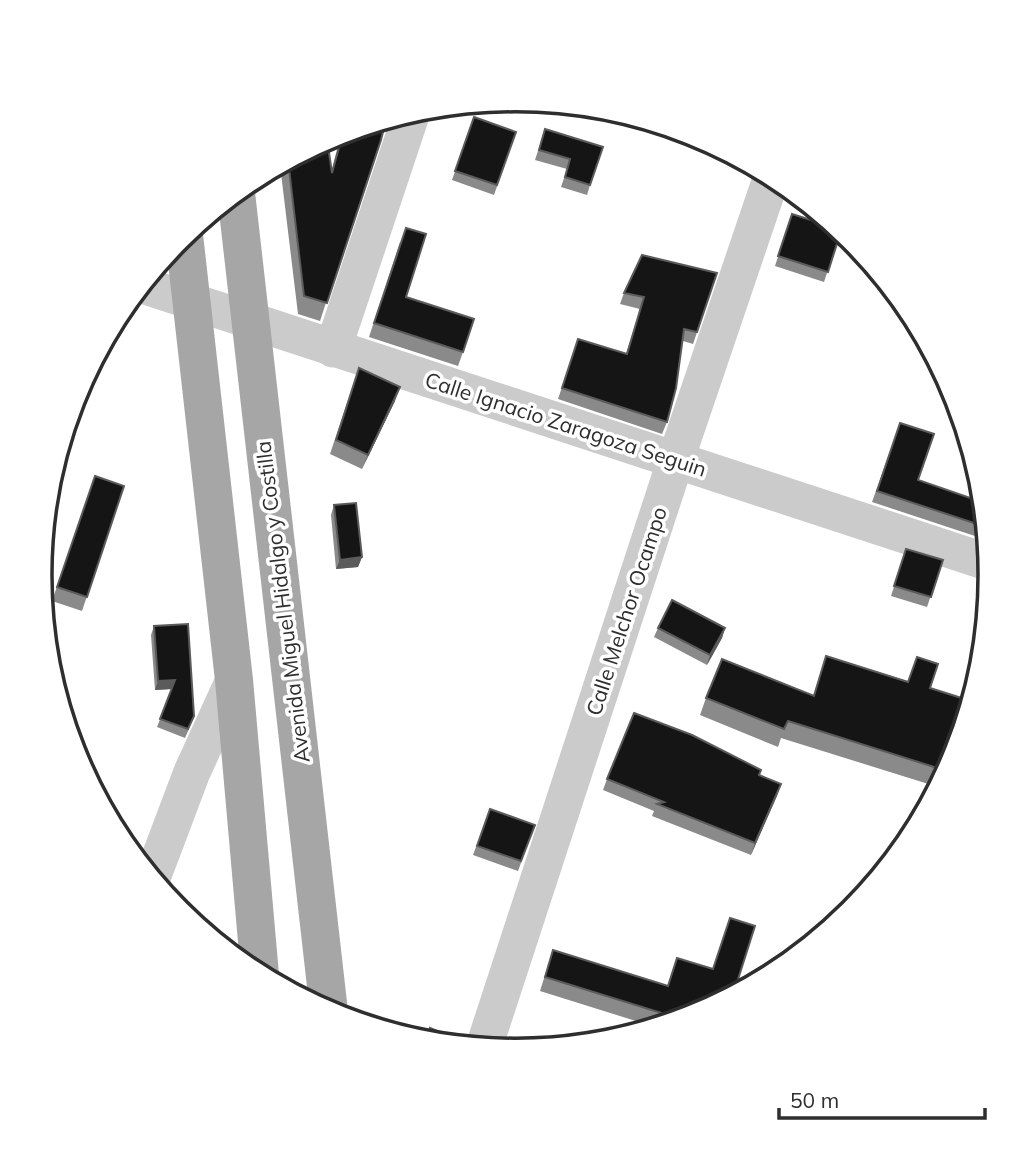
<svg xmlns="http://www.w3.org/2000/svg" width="1031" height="1150" font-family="Mulish,sans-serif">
<rect width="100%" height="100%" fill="#fff"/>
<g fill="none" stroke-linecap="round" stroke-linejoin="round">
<path stroke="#cbcbcb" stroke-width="37" d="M 142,285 L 990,563
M 333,349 L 412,112
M 152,878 L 192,772 L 234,680
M 484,1047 L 676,459 L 772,176"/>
<path stroke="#a6a6a6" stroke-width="38" d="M 236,193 L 329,1012
M 184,235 L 234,680 L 260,975"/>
</g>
<path fill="#8a8a8a" d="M 474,117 L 516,132 L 494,195 L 452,180 Z
M 386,120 L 320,321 L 298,314 L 280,165 L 327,139 L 332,169 L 341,134 Z
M 545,129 L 590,185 L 587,195 L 561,187 L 567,169 L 535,160 Z
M 792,214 L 841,231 L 824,282 L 775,266 Z
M 400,242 L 406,297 L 463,352 L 458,366 L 369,337 Z
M 717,273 L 693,344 L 683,341 L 667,422 L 662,434 L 558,399 L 574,351 L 626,354 L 640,309 L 620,304 L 624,293 Z
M 896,293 L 901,299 L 894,297 Z
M 354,382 L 395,401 L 362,469 L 330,454 Z
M 900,423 L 918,480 L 976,500 L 981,482 L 987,540 L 872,502 Z
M 95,476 L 124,486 L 82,611 L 52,601 Z
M 334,505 L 362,557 L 358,567 L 336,569 L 331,515 Z
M 906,549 L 943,560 L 927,607 L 891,596 Z
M 986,618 L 984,647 L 976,645 L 982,623 Z
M 154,626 L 191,724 L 185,738 L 157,727 L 172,689 L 155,690 L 151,635 Z
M 658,628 L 725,628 L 722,638 L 707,665 L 654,637 Z
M 826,656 L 930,688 L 954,757 L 938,787 L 781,738 L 778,747 L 700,715 L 706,698 L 813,696 Z
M 759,775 L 781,784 L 751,855 L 652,816 L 654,811 L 603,790 L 607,779 Z
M 490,809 L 535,825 L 518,871 L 473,855 Z
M 730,918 L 755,926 L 697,1014 L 655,1027 L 540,991 L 553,950 L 668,986 L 713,969 Z
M 430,1028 L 463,1045 L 426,1041 L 427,1037 Z"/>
<path fill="#5b5b5b" d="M 400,387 L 395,401 L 362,469 L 368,455 Z
M 362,557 L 358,567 L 336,569 L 340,560 Z
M 725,628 L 722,638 L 707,665 L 710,655 Z
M 175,680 L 172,689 L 155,690 L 158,681 Z
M 781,784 L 777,796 L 751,855 L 755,843 Z"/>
<path fill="#151515" stroke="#5b5b5b" stroke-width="2" d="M 474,117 L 516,132 L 497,185 L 455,171 Z
M 386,120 L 381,140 L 327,303 L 304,296 L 288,160 L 327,139 L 332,173 L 343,133 Z
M 545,129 L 603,147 L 590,185 L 565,177 L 570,159 L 539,150 Z
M 792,214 L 839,229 L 841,231 L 828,272 L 778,256 Z
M 406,228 L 426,234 L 406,297 L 474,319 L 463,352 L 374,323 Z
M 642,255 L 717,273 L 697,332 L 684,329 L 676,388 L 667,422 L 562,388 L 578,339 L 627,354 L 644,297 L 624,293 Z
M 359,368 L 400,387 L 368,455 L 336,440 Z
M 900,423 L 934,434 L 918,480 L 976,500 L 982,483 L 986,527 L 877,491 Z
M 95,476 L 124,486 L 87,597 L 57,587 Z
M 356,503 L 362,557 L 340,560 L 334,505 Z
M 906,549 L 943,560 L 931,597 L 894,586 Z
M 672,600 L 725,628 L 710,655 L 658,628 Z
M 984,618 L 986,618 L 984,642 L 978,640 Z
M 188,624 L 194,716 L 188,729 L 160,719 L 175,680 L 158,681 L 154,626 Z
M 826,656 L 908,682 L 917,657 L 938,664 L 930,688 L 971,701 L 954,757 L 947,771 L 788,721 L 784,729 L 706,698 L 722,659 L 814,696 Z
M 634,713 L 692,735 L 761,770 L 759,775 L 781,784 L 755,843 L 657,804 L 664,802 L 607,779 Z
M 490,809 L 535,825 L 521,861 L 477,846 Z
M 730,918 L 755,926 L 733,995 L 697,1014 L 681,1019 L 545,977 L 553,950 L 668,986 L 677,958 L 713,969 Z
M 430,1028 L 464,1042 L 463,1045 L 430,1042 Z"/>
<g text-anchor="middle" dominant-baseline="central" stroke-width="7" stroke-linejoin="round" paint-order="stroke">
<g font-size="21" fill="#2e2e2e" stroke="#fff">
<text transform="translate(566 424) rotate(18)">Calle Ignacio Zaragoza Seguin</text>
<text transform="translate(282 602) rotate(-97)">Avenida Miguel Hidalgo y Costilla</text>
<text transform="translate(626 611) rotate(-72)">Calle Melchor Ocampo</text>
</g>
</g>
<path d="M0 0H1031V1150H0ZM52 575a463 463 0 1 1 926 0a463 463 0 1 1-926 0Z" fill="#fff" fill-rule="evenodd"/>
<path fill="none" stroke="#2e2e2e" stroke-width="3.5" d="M52 575a463 463 0 1 1 926 0a463 463 0 1 1-926 0Z"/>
<path d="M779 1108v10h206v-10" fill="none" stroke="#2e2e2e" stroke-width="3.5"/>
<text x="790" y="1108" font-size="21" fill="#2e2e2e" stroke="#ffffff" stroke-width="5" paint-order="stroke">50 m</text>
</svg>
